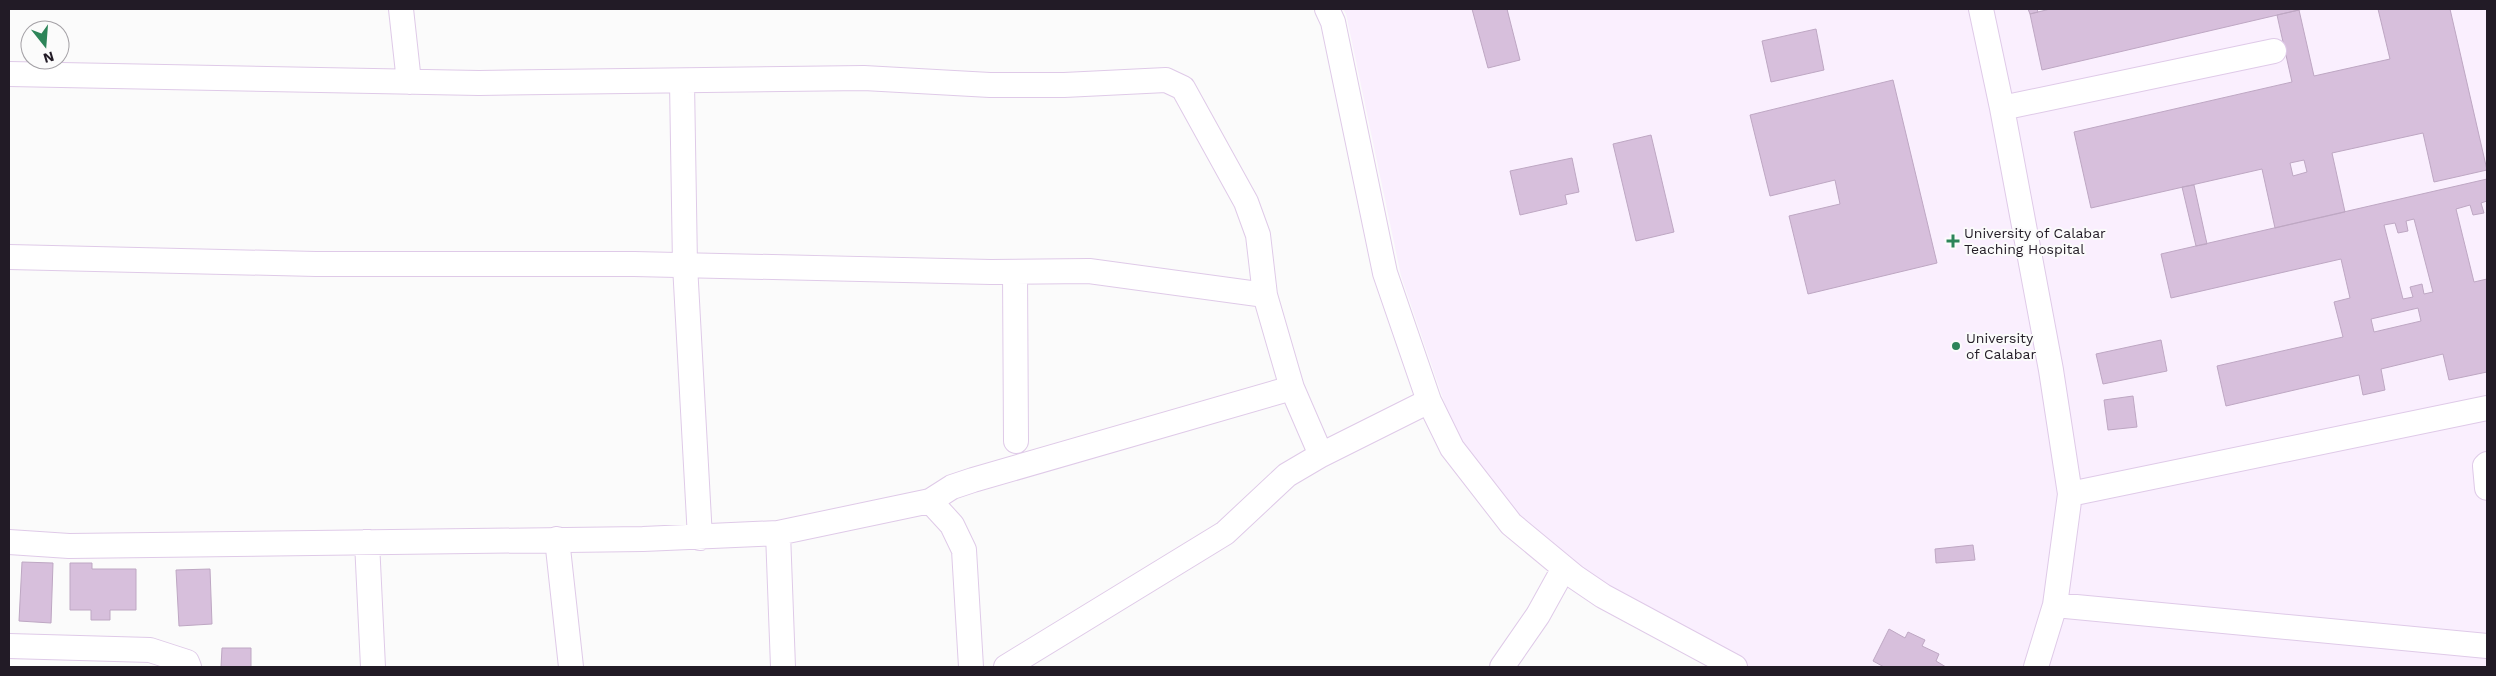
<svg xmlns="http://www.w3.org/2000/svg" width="2496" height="676" font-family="'Work Sans',sans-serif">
<rect width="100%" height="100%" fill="#fbfbfb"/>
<path fill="#faeffe" d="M 1343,9 L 2487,9 L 2487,667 L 1715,667 L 1557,580 L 1480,497 L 1449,416 L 1401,276 L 1346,14 Z"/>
<path fill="#d7bfdc" stroke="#bea7c3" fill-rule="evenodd" d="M 1472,9 L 1507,9 L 1520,60 L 1488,68 Z
M 2028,9 L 2037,9 L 2038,12 L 2030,14 Z
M 2050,9 L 2303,9 L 2042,70 L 2030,14 Z
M 2378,9 L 2450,9 L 2487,170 L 2434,182 L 2423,133 L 2332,153 L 2345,212 L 2275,228 L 2262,169 L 2091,208 L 2074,132 L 2292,82 L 2277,15 L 2299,10 L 2314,76 L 2390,59 ZM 2304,160 L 2307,172 L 2293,176 L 2290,163 Z
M 1816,29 L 1824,70 L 1771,82 L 1762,41 Z
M 1893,80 L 1937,263 L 1808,294 L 1789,216 L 1840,204 L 1835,180 L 1770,196 L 1750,115 Z
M 1651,135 L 1674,232 L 1636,241 L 1613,144 Z
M 1572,158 L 1579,192 L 1565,195 L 1567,204 L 1520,215 L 1510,171 Z
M 2487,179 L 2487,201 L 2481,203 L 2484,213 L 2473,215 L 2470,205 L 2456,209 L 2474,282 L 2487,279 L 2487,372 L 2449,380 L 2443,354 L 2381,369 L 2385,390 L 2363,395 L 2359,375 L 2226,406 L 2217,366 L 2343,337 L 2334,302 L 2350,298 L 2341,259 L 2171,298 L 2161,254 ZM 2414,219 L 2433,292 L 2424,294 L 2422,284 L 2410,287 L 2413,297 L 2403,299 L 2384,225 L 2395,223 L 2398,233 L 2408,231 L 2406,221 ZM 2418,308 L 2421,321 L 2374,332 L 2371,319 Z
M 2194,185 L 2207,244 L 2196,246 L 2182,187 Z
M 2161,340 L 2167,371 L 2103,384 L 2096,354 Z
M 2133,396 L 2137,427 L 2108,430 L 2104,400 Z
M 1973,545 L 1975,560 L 1936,563 L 1935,549 Z
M 22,562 L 53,563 L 51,623 L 19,621 Z
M 70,563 L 92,563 L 92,569 L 136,569 L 136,610 L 110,610 L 110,620 L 91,620 L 91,610 L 70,610 Z
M 210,569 L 212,624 L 179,626 L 176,570 Z
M 1889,629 L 1905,638 L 1908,632 L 1925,640 L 1922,646 L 1939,654 L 1936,661 L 1946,667 L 1884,667 L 1873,661 Z
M 222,648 L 251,648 L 251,667 L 221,667 Z"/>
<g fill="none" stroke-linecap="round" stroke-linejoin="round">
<g stroke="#dfcae8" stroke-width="26">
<path id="minor" d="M 401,9 L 409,82
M 1327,9 L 1333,22 L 1385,273 L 1429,401 L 1452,448 L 1511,524 L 1575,577 L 1603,596 L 1735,667
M 1981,9 L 2002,108 L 2051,370 L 2070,494 L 2055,605 L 2036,667
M 9,74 L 479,83 L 864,78 L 990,85 L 1064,85 L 1166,80 L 1183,88 L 1246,202 L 1258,235 L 1265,295 L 1292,388 L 1321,455
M 682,82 L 685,265 L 700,538
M 2002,108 L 2274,51
M 9,257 L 316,264 L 634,264 L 991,272 L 1089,271 L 1265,295
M 1015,272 L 1016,441
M 2487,464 L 2485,466 L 2487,488
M 2070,494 L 2487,408
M 930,501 L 952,525 L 964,550 L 971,667
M 778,533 L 783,667
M 557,539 L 571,667
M 9,542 L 69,546 L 643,539 L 778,533 L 930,501 L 952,487 L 973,480 L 1292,388
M 367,542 L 373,667
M 2055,605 L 2487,646
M 9,646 L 150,650 L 187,662 L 189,667
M 1006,667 L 1225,533 L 1287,475 L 1321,455 L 1429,401
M 1502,667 L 1538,615 L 1564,568"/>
</g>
<use href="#minor" stroke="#fff" stroke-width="24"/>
</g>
<g fill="#2d8559" stroke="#fbfbfb" stroke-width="2">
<path d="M1950.5 233.5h5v5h5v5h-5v5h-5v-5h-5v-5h5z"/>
<circle cx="1956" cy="346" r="5"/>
</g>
<g text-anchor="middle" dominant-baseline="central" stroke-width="4" stroke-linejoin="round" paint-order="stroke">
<g font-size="14" fill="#221b26" stroke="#fbfbfb" text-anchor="start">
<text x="1964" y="233">University of Calabar<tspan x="1964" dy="16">Teaching Hospital</tspan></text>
<text x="1966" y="338">University<tspan x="1966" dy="16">of Calabar</tspan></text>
</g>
</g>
<rect width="2496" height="676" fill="none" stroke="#221b26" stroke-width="20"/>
<g transform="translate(45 45) rotate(163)"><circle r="24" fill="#fbfbfb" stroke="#a4a1a6"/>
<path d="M0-4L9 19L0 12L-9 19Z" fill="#2d8559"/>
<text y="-8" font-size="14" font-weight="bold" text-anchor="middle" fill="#221b26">N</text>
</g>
</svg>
